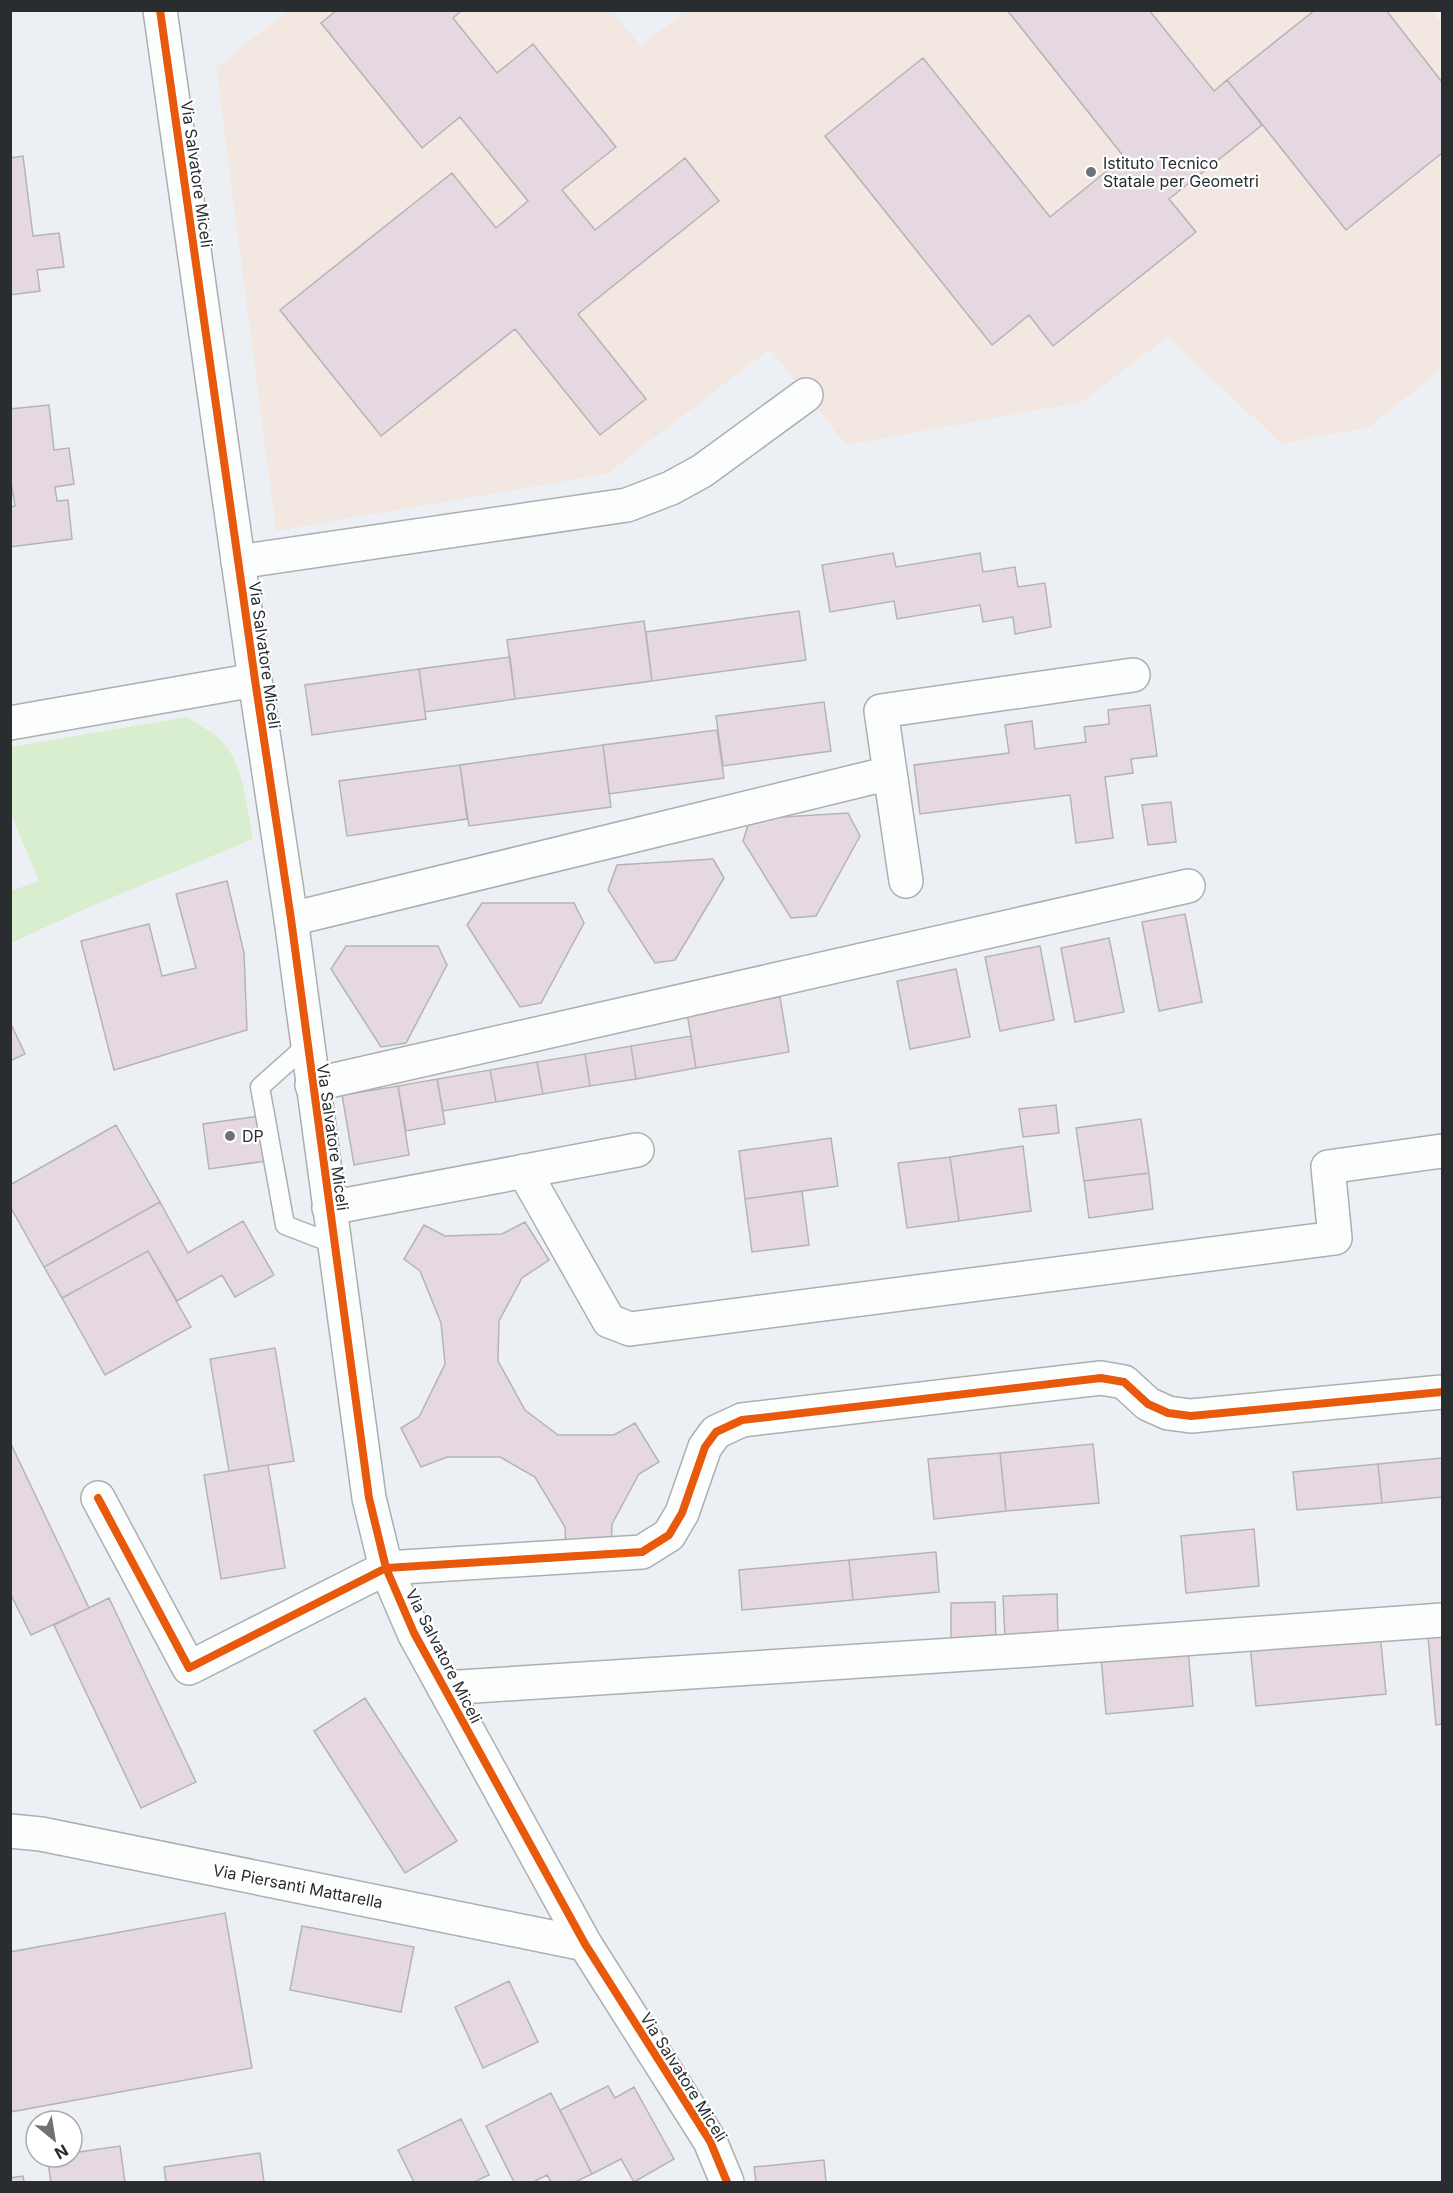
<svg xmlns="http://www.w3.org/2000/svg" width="1453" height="2193" font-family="Inter,sans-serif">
<rect width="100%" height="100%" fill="#ecf0f4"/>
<path fill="#f2e8e1" d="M 288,10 L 612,11 L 641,46 L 687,10 L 1432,11 L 1442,24 L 1442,369 L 1369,427 L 1282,444 L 1167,337 L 1082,402 L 846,445 L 770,349 L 607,474 L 276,531 L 216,68 Z"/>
<path fill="#d8eece" d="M 187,717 C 200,726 219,735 228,749 C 245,774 247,811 253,839 L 87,908 L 11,943 L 11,891 L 39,881 L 11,814 L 11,747 Z"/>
<path fill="#e6d8e1" stroke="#b4b4b7" stroke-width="1.5" d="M 337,10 L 462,10 L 453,18 L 497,73 L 533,44 L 616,147 L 562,190 L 595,230 L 685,158 L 719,201 L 578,314 L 646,399 L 600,435 L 515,329 L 381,436 L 280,310 L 452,173 L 496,228 L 528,201 L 460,117 L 422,148 L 321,23 Z
M 1007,10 L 1149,10 L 1214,91 L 1227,80 L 1262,125 L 1169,199 L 1196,232 L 1053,346 L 1029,315 L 992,345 L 825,136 L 923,58 L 1050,217 L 1124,157 Z
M 1315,10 L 1386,10 L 1442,82 L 1442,153 L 1346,230 L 1227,80 Z
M 23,156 L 33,236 L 59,233 L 64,267 L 37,270 L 40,291 L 10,295 L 10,158 Z
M 49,405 L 54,450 L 69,448 L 74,484 L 55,487 L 57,501 L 68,500 L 72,539 L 10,547 L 10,507 L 15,506 L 10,476 L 10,409 Z
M 893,553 L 896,567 L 980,553 L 983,572 L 1015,567 L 1018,587 L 1045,583 L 1051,627 L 1015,634 L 1013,617 L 983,622 L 980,605 L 897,619 L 894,601 L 830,612 L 822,565 Z
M 799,611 L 806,660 L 652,681 L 646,632 Z
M 644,621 L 652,681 L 515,699 L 507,640 Z
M 510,657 L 515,699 L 425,712 L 419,669 Z
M 419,669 L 426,719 L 312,735 L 305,685 Z
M 824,702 L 831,751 L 723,766 L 716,716 Z
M 1150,705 L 1157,756 L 1131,759 L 1133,773 L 1105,777 L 1113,838 L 1076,843 L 1070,795 L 920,814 L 914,765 L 1009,753 L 1005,725 L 1032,721 L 1035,749 L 1086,742 L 1084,727 L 1109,724 L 1108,710 Z
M 717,730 L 724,778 L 609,794 L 603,745 Z
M 603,745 L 611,807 L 469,826 L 460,765 Z
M 460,765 L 467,819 L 347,836 L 339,781 Z
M 1171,802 L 1176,842 L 1148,845 L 1142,805 Z
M 848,813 L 860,836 L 816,916 L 791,918 L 743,841 L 750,819 Z
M 713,859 L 724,878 L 675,960 L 655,963 L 608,890 L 617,865 Z
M 227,881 L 244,953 L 247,1030 L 114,1070 L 81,941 L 149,924 L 162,976 L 196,968 L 176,894 Z
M 482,903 L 574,903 L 584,923 L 541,1003 L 520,1007 L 467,925 Z
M 1185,914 L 1202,1002 L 1159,1011 L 1142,922 Z
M 1109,938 L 1124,1012 L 1075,1022 L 1061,948 Z
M 346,946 L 438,946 L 447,965 L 406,1043 L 381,1047 L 331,969 Z
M 1040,946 L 1054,1020 L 1000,1031 L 985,957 Z
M 956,969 L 970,1037 L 910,1049 L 897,981 Z
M 780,997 L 789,1052 L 696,1068 L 687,1013 Z
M 10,1022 L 25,1054 L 10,1061 Z
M 691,1036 L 696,1068 L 636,1079 L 631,1046 Z
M 631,1046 L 636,1079 L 590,1086 L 585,1054 Z
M 585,1054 L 590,1086 L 543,1094 L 537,1062 Z
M 537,1062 L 543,1094 L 496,1102 L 490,1070 Z
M 490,1070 L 496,1102 L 443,1111 L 437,1079 Z
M 437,1079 L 445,1124 L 406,1131 L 398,1086 Z
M 398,1086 L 409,1155 L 354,1165 L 342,1095 Z
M 1056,1105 L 1059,1133 L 1023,1137 L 1019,1109 Z
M 274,1114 L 280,1159 L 209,1169 L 203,1124 Z
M 1141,1119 L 1149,1173 L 1084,1181 L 1076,1128 Z
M 116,1125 L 160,1202 L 44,1267 L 10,1206 L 10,1185 Z
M 831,1138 L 838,1186 L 745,1199 L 739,1151 Z
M 1023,1146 L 1031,1211 L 959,1221 L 950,1157 Z
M 950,1157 L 959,1221 L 907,1228 L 898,1163 Z
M 1149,1173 L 1153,1209 L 1089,1218 L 1084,1181 Z
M 802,1191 L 809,1245 L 752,1252 L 745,1199 Z
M 160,1202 L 188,1253 L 243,1221 L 274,1275 L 235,1297 L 222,1275 L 177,1301 L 148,1251 L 62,1298 L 44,1267 Z
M 525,1222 L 549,1260 L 522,1278 L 499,1321 L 498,1361 L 525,1410 L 558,1435 L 614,1435 L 635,1423 L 659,1462 L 639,1474 L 612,1524 L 611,1548 L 566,1551 L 565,1527 L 535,1477 L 500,1457 L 447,1457 L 421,1467 L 401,1428 L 419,1417 L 445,1364 L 441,1323 L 420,1271 L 404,1259 L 424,1225 L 445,1236 L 502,1234 Z
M 148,1251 L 191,1327 L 105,1375 L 62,1298 Z
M 275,1348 L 294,1461 L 229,1471 L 210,1359 Z
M 10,1442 L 89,1608 L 31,1635 L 10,1593 Z
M 1093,1444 L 1099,1503 L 1006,1511 L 1000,1453 Z
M 1000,1453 L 1006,1511 L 934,1519 L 928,1459 Z
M 1442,1458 L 1442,1497 L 1382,1503 L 1378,1464 Z
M 1378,1464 L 1382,1503 L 1297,1510 L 1293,1472 Z
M 268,1465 L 285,1568 L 221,1579 L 204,1475 Z
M 1254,1529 L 1259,1586 L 1186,1593 L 1181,1536 Z
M 936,1552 L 939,1592 L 853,1600 L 849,1560 Z
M 849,1560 L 853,1600 L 742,1610 L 739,1570 Z
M 1057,1594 L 1058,1636 L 1005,1638 L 1003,1596 Z
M 109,1598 L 196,1782 L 141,1808 L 54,1625 Z
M 995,1602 L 996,1643 L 951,1645 L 951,1603 Z
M 1380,1633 L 1386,1694 L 1256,1706 L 1250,1645 Z
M 1442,1635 L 1442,1724 L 1436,1725 L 1428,1637 Z
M 1188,1649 L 1193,1706 L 1106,1714 L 1101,1657 Z
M 365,1698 L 457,1841 L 405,1873 L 314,1731 Z
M 225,1913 L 252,2068 L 10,2112 L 10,1952 Z
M 302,1926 L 414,1947 L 401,2012 L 290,1990 Z
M 509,1981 L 538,2042 L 483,2068 L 455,2007 Z
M 608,2086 L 615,2098 L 634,2087 L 674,2159 L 634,2182 L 621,2159 L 592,2174 L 560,2110 Z
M 551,2093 L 592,2174 L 575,2182 L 551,2182 L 547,2175 L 533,2182 L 514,2182 L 486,2126 Z
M 461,2119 L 489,2175 L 474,2182 L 414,2182 L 398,2150 Z
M 120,2146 L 125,2182 L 51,2182 L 47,2157 L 72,2157 L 72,2153 Z
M 260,2153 L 264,2182 L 166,2182 L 164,2167 Z
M 824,2160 L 826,2182 L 756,2182 L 754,2167 Z
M 23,2176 L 24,2182 L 10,2182 L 10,2178 Z"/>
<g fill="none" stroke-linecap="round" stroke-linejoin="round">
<g stroke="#acafb2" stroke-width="21">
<path id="lane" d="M 307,1045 L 260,1087 L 285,1225 L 334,1244"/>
</g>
<g stroke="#acafb2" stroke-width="36">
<path id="street" d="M 238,562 L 627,505 L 671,488 L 702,471 L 806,395
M 906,881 L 881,711 L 1133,675
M 291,919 L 890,773
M 312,1085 L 1188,886
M 524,1171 L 609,1321 L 630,1329 L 1335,1238 L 1328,1167 L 1442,1151
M 329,1208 L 637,1150
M 98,1498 L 189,1668 L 386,1568 L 642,1552 L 669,1535 L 682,1513 L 705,1447 L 716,1432 L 742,1420 L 1101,1378 L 1124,1382 L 1148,1404 L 1168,1413 L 1191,1416 L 1442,1392
M 444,1688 L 1030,1650 L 1442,1620"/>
</g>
<g stroke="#acafb2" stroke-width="36">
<path id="secondary" d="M 160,10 L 255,680 L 291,919 L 369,1498 L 386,1568 L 414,1633 L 585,1944 L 710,2141 L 727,2182
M 10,723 L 255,680
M 10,1831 L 41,1834 L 585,1944"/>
</g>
<use href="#lane" stroke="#fcfdfd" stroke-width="18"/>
<use href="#street" stroke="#fcfdfd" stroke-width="33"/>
<use href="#secondary" stroke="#fcfdfd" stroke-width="33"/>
<g stroke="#fff" stroke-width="11">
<path id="cycleway" d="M 160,10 L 255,680 L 291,919 L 369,1498 L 386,1568 L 414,1633 L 585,1944 L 710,2141 L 727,2182
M 98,1498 L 189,1668 L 386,1568 L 642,1552 L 669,1535 L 682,1513 L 705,1447 L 716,1432 L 742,1420 L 1101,1378 L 1124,1382 L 1148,1404 L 1168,1413 L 1191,1416 L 1442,1392"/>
</g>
<use href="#cycleway" stroke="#e8590c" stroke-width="8"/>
</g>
<g fill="#6e7175" stroke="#fff" stroke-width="2">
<circle cx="1091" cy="172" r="6"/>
<circle cx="230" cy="1136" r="6"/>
</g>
<g text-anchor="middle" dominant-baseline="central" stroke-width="4.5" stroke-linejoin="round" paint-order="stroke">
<g font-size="16" fill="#2a2d30" stroke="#fff" text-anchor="start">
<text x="1103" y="163">Istituto Tecnico<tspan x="1103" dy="18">Statale per Geometri</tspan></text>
<text x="242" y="1136">DP</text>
</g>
<g font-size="16" fill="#2a2d30" stroke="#fff">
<text transform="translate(197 174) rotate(82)">Via Salvatore Miceli</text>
<text transform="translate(265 655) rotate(82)">Via Salvatore Miceli</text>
<text transform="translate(333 1137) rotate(82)">Via Salvatore Miceli</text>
<text transform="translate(444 1656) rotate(63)">Via Salvatore Miceli</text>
<text transform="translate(298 1886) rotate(11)">Via Piersanti Mattarella</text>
<text transform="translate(684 2077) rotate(58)">Via Salvatore Miceli</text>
</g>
</g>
<rect width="1453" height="2193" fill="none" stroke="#2a2d30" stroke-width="24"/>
<g transform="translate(54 2139) rotate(150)"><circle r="28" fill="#ffffff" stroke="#aaabac" stroke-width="1.5"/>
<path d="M0-4.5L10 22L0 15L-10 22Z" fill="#6e7175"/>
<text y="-9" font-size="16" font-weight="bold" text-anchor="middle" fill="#2a2d30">N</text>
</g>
</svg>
